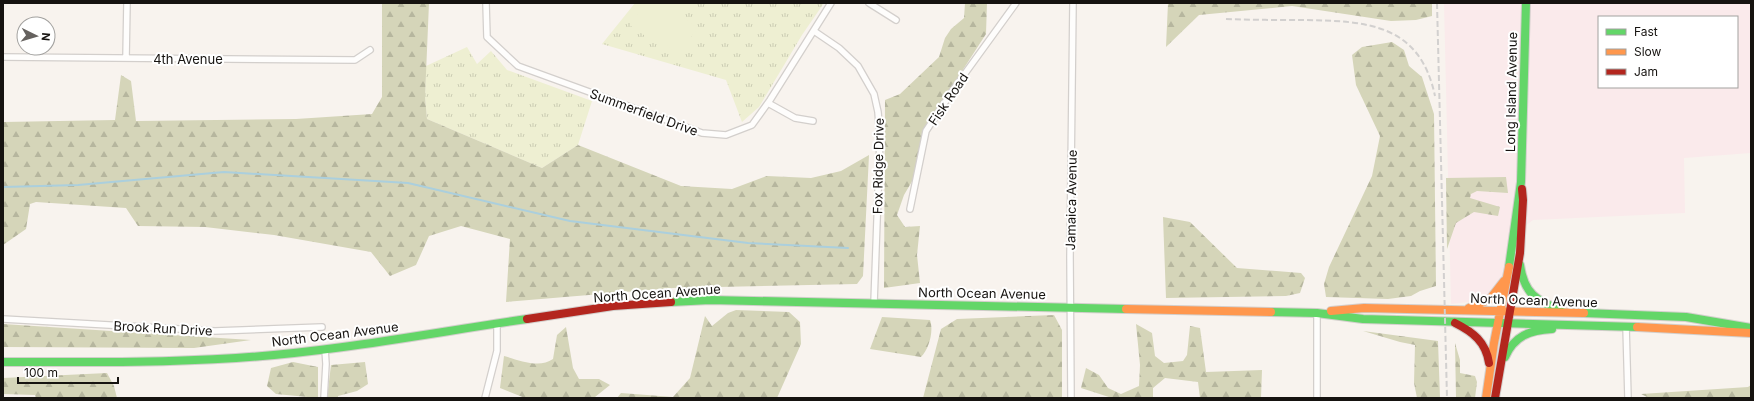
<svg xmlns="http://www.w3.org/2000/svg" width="1754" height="401" font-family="Inter,sans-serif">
<defs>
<pattern id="grass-tufts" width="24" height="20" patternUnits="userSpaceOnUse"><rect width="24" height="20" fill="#eeefd2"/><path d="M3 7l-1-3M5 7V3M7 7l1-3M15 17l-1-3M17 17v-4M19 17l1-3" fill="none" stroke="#cbccb3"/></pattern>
<pattern id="forest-firs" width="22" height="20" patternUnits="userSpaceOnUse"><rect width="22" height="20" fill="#d5d5b9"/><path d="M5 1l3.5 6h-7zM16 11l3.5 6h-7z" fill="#b6b69e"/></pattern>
</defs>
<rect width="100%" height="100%" fill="#f8f3ee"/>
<path fill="#faeaeb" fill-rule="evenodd" d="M 1444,3 L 1751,3 L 1751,153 L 1684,158 L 1685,213 L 1533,220 L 1514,235 L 1497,299 L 1451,304 ZM 1599,17 L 1737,17 L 1737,87 L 1599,87 Z"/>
<path fill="url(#grass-tufts)" d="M 635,3 L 824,3 L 802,35 L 759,107 L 742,122 L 726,80 L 602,44 Z
M 467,47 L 477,64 L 491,51 L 507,70 L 592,101 L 578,145 L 542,168 L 427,119 L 425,97 L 426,66 Z"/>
<path fill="url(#forest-firs)" d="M 382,3 L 429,3 L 425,97 L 427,119 L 542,168 L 578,145 L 681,186 L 732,189 L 767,176 L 811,178 L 841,171 L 869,155 L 863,276 L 857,284 L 673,288 L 506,302 L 510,239 L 461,226 L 429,236 L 416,265 L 390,276 L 371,252 L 274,235 L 205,227 L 138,226 L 126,208 L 36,202 L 30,204 L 26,229 L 3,245 L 3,122 L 115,120 L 121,75 L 131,81 L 136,121 L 296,119 L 372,114 L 382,97 Z
M 965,3 L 987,3 L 986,34 L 924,130 L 914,178 L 904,195 L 897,215 L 905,227 L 920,226 L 917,255 L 920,283 L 884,288 L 885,100 L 900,94 L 939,57 L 945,38 L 951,29 L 964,18 Z
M 1168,3 L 1432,3 L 1432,16 L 1416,20 L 1391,21 L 1292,6 L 1199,15 L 1166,47 Z
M 1392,42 L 1404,50 L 1409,66 L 1422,77 L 1434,114 L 1436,286 L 1420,291 L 1411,296 L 1388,299 L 1326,297 L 1324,284 L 1329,267 L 1372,176 L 1380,136 L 1356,85 L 1352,55 L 1362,47 Z
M 1506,177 L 1508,193 L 1477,191 L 1471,194 L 1470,198 L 1500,207 L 1498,216 L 1474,212 L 1456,223 L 1447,249 L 1446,178 Z
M 1163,217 L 1190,222 L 1237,268 L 1301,273 L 1305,278 L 1300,293 L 1286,296 L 1166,298 Z
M 736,310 L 789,312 L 800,322 L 801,344 L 777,398 L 617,398 L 621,393 L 673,397 L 690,378 L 705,316 L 712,326 L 728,313 Z
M 1054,315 L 1062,330 L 1062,398 L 923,398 L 941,329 L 957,319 Z
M 882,317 L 930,320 C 934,331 929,349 921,357 L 870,349 Z
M 3,324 L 251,340 L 194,348 L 3,347 Z
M 1136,324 L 1152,333 L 1155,356 L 1164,363 L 1183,361 L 1187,355 L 1190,326 L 1200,328 L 1206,372 L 1262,370 L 1261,398 L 1200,398 L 1198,382 L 1165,378 L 1153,388 L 1153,398 L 1112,398 L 1081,388 L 1086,368 L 1099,375 L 1108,388 L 1121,394 L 1139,386 L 1140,365 Z
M 566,327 L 573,368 L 579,379 L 599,379 L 610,385 L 595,397 L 586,398 L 525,398 L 500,388 L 504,356 C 519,360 539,369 553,359 L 557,335 Z
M 1363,331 L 1438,341 L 1440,398 L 1417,398 L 1414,383 L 1415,345 L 1400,342 Z
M 1455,343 L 1460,360 L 1460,373 L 1475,376 L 1477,382 L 1475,398 L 1456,398 Z
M 293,362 L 318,367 L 318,398 L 276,394 L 267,386 L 271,368 Z
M 365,362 L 368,384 L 357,391 L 338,396 L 338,398 L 327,398 L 331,365 Z
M 107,373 L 114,386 L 117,398 L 36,398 L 35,395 L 3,394 L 3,378 Z
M 1751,385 L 1751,398 L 1649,398 L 1641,394 L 1748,387 Z"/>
<path fill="#eeefd2" d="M 645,3 L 691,3 L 681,16 L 698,28 L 679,54 L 663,43 L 658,45 L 631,26 L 631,23 Z"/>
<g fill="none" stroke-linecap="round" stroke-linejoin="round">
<path stroke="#abcfdd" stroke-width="2" d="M 3,187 L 78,185 L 224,172 L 408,183 L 570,221 L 748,243 L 848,248"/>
<g stroke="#d3cfcc" stroke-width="8">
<path id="street" d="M 486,3 L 487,37 L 518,66 L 702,133 L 726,135 L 752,125 L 770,100 L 831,3
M 869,3 L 896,20
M 814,31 L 839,48 L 858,66 L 874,94 L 878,112 L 880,138 L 874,303
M 3,57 L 355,60 L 370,50
M 126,58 L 127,3
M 768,103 L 795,118 L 813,121
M 910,209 L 926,131 L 953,90 L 1016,3
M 1317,313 L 1317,398
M 3,319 L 215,331 L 322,327
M 1626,326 L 1628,398
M 324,398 L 326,364 L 325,349
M 485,398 L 497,351 L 497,323
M 1071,398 L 1070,257 L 1073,3"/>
</g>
<g stroke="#d3cfcc" stroke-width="10">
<path id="fast" d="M 1520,265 C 1524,293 1536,301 1561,310
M 1509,267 L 1521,182 L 1526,3
M 671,302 L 710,300 L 1126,309
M 1271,312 L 1317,313 L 1363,319 L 1637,327
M 1584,313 L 1686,317 L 1751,328
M 1505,357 C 1514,336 1530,330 1552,329
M 3,362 C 81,362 158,363 236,358 C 333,352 430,333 527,319"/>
</g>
<g stroke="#d3cfcc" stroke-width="10">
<path id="slow" d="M 1469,308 L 1490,299 L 1504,281
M 1126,309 L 1271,312
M 1331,311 L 1364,308 L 1584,313
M 1637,327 L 1751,333
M 1486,398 L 1494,343 L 1509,267"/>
</g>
<g stroke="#d3cfcc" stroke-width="10">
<path id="jam" d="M 527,319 L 613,306 L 671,302
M 1455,323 C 1473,332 1486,342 1489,363
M 1495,398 L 1520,253 L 1523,200 L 1522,189"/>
</g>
<use href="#street" stroke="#fefdfc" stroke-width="5.5"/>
<use href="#fast" stroke="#63d668" stroke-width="8"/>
<use href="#slow" stroke="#ff974d" stroke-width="8"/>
<use href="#jam" stroke="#b3261e" stroke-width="8"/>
<path stroke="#d2d0cf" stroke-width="2" stroke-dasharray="6 3" stroke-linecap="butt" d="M 1437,3 L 1447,398
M 1226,19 C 1252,20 1279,20 1305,20 C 1367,21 1420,24 1435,96"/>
</g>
<g text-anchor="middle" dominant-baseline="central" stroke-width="4" stroke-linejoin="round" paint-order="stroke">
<g font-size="13" fill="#161310" stroke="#fff">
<text x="188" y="59">4th Avenue</text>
<text transform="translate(1511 92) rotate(-89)">Long Island Avenue</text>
<text transform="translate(948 99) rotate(-56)">Fisk Road</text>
<text transform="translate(644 112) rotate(20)">Summerfield Drive</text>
<text transform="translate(878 166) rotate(-89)">Fox Ridge Drive</text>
<text transform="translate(1071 200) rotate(-89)">Jamaica Avenue</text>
<text transform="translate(657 293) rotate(-4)">North Ocean Avenue</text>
<text transform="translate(982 293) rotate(1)">North Ocean Avenue</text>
<text transform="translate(1534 300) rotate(2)">North Ocean Avenue</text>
<text transform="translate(163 328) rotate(3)">Brook Run Drive</text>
<text transform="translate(335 334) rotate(-7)">North Ocean Avenue</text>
</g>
</g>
<rect width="1754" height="401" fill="none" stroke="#161310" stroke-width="8"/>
<rect x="1598" y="16" width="140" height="72" fill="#ffffff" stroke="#a2a19f"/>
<rect x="1606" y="29" width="20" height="6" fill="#63d668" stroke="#a2a19f"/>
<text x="1634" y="36" font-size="12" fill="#161310">Fast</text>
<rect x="1606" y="49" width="20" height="6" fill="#ff974d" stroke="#a2a19f"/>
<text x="1634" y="56" font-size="12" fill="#161310">Slow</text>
<rect x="1606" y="69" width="20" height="6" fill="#b3261e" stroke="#a2a19f"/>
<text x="1634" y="76" font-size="12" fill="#161310">Jam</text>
<g transform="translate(36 36) rotate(95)"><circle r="19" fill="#ffffff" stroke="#a2a19f"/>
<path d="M0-3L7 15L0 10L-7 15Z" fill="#65615e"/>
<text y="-6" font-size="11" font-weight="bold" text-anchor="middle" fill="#161310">N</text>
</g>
<path d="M18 377v6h100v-6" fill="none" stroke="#161310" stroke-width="2"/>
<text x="24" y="377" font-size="12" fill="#161310" stroke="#ffffff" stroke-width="3" paint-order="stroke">100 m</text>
</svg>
